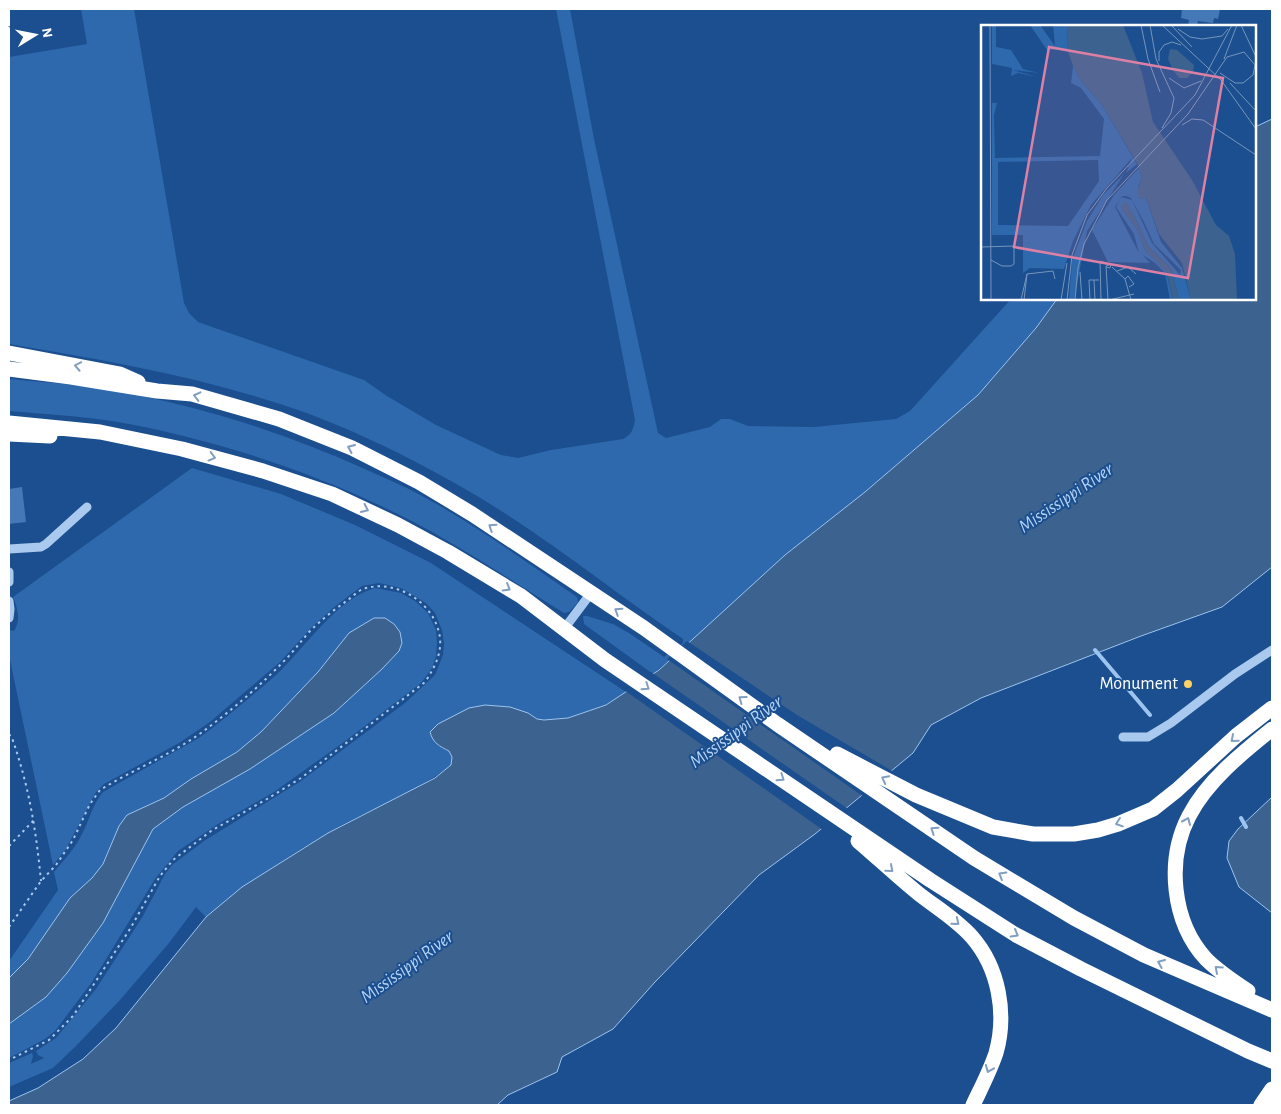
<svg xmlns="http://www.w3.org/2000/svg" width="1281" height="1114" font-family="'Alegreya Sans',sans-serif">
<rect width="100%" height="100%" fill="#1b4f8f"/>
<path fill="#2e69ad" d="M 81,9 L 134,9 L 184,303 L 189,313 L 198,322 L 364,380 L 387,396 L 436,425 L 501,455 L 518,458 L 551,450 L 623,439 C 632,434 633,430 635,420 L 556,9 L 570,9 L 594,139 L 658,433 L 666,438 L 710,427 L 721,419 L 730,419 L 748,426 L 814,427 L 896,419 L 910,411 L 1011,299 L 1057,299 L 1036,328 L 978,395 L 865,492 L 785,555 L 706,628 L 653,674 L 584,624 L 583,616 L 587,616 L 613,624 L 629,633 L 664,657 L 683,643 L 683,639 C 610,590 542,533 465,489 C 408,456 341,423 277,403 C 190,375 99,359 9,344 L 9,57 L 87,44 Z
M 9,379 C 41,382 74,384 107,389 C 196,405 284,432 367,470 C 385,478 404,486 422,496 C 476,525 526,562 577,597 L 578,602 L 569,612 L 564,613 C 512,581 462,547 408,519 C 317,473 218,440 118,422 C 82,416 45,414 9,411 Z
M 192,468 L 281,494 L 355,525 L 431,563 L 626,692 L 606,705 L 568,718 L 544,720 L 537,719 L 528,713 L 437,745 L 449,751 L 452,757 L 452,765 C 414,793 369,809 328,833 C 285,858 244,886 206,917 L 196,907 L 169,943 L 120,1000 L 76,1046 L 53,1068 L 9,1087 L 9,1063 L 32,1053 L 33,1056 L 31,1064 L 44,1058 L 38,1055 L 36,1051 L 56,1038 L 96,989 L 143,916 L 165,874 L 172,865 L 204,841 L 301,781 L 405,703 L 435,675 L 443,655 L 444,644 L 442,630 L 435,613 L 426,603 L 401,588 L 379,583 L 362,586 L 333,608 L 311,628 L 280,662 L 210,722 L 179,743 L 104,784 L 96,792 L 66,849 L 53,865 L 9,655 L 9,630 L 14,631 C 21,620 18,609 13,597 Z
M 375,588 L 401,593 L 415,601 L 428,613 L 436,630 L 437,643 L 436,656 L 432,668 L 421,683 L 344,742 L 274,792 L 218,824 L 178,851 L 155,879 L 92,982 L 55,1031 L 45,1039 L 9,1058 L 9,1024 L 46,997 L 67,973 L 103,923 L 153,829 L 183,807 L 334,713 L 382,669 L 399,651 L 349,633 L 318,672 L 261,732 L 237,752 L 191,779 L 164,798 L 127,815 L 110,846 L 103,864 L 92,878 L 70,898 L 28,959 L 9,978 L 9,961 L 58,890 L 54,872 C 65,859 77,846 84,830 C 91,815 92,806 103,792 L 199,738 C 225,719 252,696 276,675 C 305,648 336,599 375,588 Z"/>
<path fill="#3c6290" stroke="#9cc4f0" d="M 1272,119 L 1272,567 L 1222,607 L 1141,636 L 981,698 L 931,725 L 913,753 L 815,834 L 759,875 L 655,982 L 613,1029 L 562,1057 L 557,1072 L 508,1095 L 497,1105 L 9,1105 L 9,1101 L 38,1088 L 83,1059 L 116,1028 L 206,917 L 242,887 L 328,833 L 435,778 L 451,765 L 452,757 L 449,751 C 439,746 433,743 430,732 L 438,724 L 469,708 L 485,705 L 510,707 L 528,713 L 537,719 L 544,720 L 568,718 L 606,705 L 659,670 L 785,555 L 865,492 L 978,395 L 1036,328 L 1057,299 L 1255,299 L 1255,127 Z
M 374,618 L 385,618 L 394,624 L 400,632 L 402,643 L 399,651 L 382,669 L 334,713 L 250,769 L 183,807 L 153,829 L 103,923 L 67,973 L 46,997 L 9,1024 L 9,978 L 28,959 L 70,898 L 92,878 L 103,864 L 119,826 L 127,815 L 164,798 L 191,779 L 237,752 L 261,732 L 318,672 L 349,633 Z
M 1272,797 L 1272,913 L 1239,887 L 1227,858 L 1229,841 L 1238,829 Z"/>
<path fill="#1b4f8f" d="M 687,641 L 797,715 L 894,772 L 864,797 L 667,659 Z
M 651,672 L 848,809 L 823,830 L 624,690 Z"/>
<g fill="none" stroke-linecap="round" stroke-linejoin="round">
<path stroke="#9cc4f0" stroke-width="4" d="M 1095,650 L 1150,715
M 1241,818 L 1246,827"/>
</g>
<path fill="#4478b7" d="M 1182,9 L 1220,9 L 1218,19 L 1214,18 L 1213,23 L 1198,21 L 1197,26 L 1188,26 L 1189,20 L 1181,18 Z
M 22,487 L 26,522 L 9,524 L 9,489 Z"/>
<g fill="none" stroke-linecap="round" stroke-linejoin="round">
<path stroke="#a9c9ee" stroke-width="2" stroke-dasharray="2.5 4" stroke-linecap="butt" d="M 9,734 L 12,738 C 29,786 36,830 41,881
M 9,846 L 34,820
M 9,927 L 41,881 L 56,865 L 73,840 L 90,804 L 100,790 C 134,769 173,754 205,730 C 233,709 261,685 285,660 C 294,651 301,641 310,631 C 321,620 335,609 348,600 C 353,596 358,591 363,589 C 392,579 427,598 437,626 C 445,647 437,664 425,682 L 301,778 L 267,799 L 211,831 L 173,860 L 160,876 L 130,929 L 73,1016 L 49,1040 L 9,1060"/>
<path stroke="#a9c9ee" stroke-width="9" d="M 9,549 L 41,547 L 46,544 L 87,507
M 9,572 L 9,582
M 9,601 L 10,609 L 9,618
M 564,629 L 591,593
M 1123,737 L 1148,737 L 1171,723 L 1235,674 L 1272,650"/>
<path stroke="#fff" stroke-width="15" d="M 9,353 L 120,374 L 138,382
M 9,369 L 71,377 L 157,391 L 192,394 L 279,419 L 352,448 L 419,482 L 472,514 L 644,628 L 777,724 L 974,858 L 1074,918 L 1144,955 L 1272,1010
M 9,423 L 100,432 L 182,449 L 263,471 L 332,494 L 398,525 L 448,552 L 521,596 L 605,660 L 930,880 L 1016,935 L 1081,969 L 1248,1051 L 1272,1061
M 9,434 L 50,436
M 837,754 L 916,795 L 993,827 L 1033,834 L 1074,834 L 1098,830 L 1118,824 L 1153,809 L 1177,790 L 1236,736 L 1272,708
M 858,841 C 879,859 898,877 919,894 C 937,908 957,920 972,937 C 999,968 1007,1014 996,1053 C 990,1071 981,1088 973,1105
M 1248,991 C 1233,981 1219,972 1206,959 C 1172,922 1166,860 1189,816 C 1207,781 1242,753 1272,729
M 1261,1105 L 1272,1089"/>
</g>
<defs><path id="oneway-chevron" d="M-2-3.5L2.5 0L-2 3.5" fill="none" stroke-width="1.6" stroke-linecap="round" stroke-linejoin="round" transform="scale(1.25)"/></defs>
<g stroke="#829ec1">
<use href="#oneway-chevron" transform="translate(78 366) rotate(-169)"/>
<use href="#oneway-chevron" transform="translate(197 396) rotate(-166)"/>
<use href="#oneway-chevron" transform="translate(351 448) rotate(-156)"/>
<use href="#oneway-chevron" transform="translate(212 457) rotate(15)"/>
<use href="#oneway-chevron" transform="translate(365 509) rotate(25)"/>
<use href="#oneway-chevron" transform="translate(492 527) rotate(-146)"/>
<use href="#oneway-chevron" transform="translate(507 588) rotate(31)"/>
<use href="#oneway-chevron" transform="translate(618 611) rotate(-147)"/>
<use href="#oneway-chevron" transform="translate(646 687) rotate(34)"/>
<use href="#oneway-chevron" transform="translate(742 699) rotate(-144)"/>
<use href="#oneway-chevron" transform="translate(1234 739) rotate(139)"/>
<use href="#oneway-chevron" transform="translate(781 778) rotate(34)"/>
<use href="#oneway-chevron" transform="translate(885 779) rotate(-153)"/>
<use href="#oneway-chevron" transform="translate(1187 821) rotate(-66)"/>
<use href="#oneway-chevron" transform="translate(1119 823) rotate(161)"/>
<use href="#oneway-chevron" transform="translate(934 830) rotate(-146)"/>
<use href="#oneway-chevron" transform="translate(890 869) rotate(41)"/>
<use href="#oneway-chevron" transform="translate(1002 875) rotate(-149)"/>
<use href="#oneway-chevron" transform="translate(956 922) rotate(39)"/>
<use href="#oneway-chevron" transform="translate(1015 934) rotate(30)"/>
<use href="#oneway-chevron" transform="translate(1161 963) rotate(-157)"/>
<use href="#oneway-chevron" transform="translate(1218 969) rotate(-138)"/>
<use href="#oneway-chevron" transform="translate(989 1069) rotate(112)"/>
</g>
<circle fill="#ffd166" stroke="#1b4f8f" stroke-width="2" cx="1188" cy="684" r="5"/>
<g text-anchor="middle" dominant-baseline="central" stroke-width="4" stroke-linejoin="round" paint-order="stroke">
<g font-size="18" fill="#fff" stroke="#1b4f8f" text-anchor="end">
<text x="1178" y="684">Monument</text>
</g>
<g font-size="19" font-style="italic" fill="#b5d3f5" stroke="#1b4f8f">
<text transform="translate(1066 498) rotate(-34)">Mississippi River</text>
<text transform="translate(736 732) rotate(-36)">Mississippi River</text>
<text transform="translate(407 967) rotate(-36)">Mississippi River</text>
</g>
</g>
<g transform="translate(981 25)">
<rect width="275" height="275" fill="#1b4f8f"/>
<path d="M 11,0 L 15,0 L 15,22 L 30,25 L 42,44 L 58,48 L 32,45 L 56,52 L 37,48 L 30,51 L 31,43 L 11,39 ZM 49,0 L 59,0 L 74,21 L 72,0 L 87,0 L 86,24 L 66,25 ZM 92,41 L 100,56 L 121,80 L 156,139 L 145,148 L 151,133 L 110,180 L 92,216 L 83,244 L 49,243 L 42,248 L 42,210 L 11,210 L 11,78 L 16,78 L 13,90 L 14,133 L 119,131 L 123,94 L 100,63 L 90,58 ZM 117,135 L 118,156 L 87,201 L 17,200 L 17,137 ZM 158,143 L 161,153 L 157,162 L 161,174 L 164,172 L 166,176 L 180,217 L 201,243 L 210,275 L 203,275 L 202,265 L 203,275 L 198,275 L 190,243 L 167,221 L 153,190 L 140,181 L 157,206 L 164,225 L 185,246 L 192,275 L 189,275 L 184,248 L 174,238 L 162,230 L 169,238 L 127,237 L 111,205 L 133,170 ZM 141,171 L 146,171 L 150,173 L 163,197 L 173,219 L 200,245 L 199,250 L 171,218 L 151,175 L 140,172 L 135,182 L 153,209 L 158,228 L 134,182 ZM 143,149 L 106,206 L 93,275 L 88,275 L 91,235 L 106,196 L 122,170 Z" fill="#2e69ad" fill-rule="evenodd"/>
<path d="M 87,0 L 142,0 L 161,48 L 172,97 L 211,155 L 235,200 L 248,211 L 254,229 L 256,275 L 210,275 L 201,238 L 178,209 L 165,173 L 158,174 L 156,166 L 161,153 L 156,138 L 121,80 L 100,56 L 92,41 L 86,24 ZM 189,24 L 196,25 L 213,40 L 212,47 L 206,53 L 198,53 L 192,45 L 187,34 ZM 141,178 L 146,178 L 153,190 L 167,221 L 190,243 L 198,275 L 192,275 L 186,248 L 164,225 L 157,206 L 141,185 Z" fill="#3c6290"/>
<path fill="none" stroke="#7695bc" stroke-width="1" d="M 9,0 L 10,275M 160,0 L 167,34 L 179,67M 169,0 L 175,34 L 193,73 L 190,88 L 181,103M 181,0 L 240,55 L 275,104M 190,0 L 211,22M 260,0 L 275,32M 197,4 L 209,12 L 221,14 L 241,11 L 247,4M 243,34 L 256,0M 178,36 L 178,27 L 183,20 L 191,17 L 200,20M 188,53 L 203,63 L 220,56M 249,58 L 275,86M 201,100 L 211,94 L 222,95 L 275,130M 0,222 L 33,221 L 33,239 L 30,241 L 21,241 L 10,235M 125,242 L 129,243 L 130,239 L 125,241 L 127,275M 131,242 L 144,254 L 150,275M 136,246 L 147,242 L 155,249M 99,247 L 101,275M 46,249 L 72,246 L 74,254M 144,254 L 147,251 L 153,259 L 148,262M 113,255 L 114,275M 40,275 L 46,249M 43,275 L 46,249M 80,275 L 86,238M 86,275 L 91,230 L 106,190 L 126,163 L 214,70 L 251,0M 94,275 L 97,243 L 103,219 L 126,175 L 207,89 L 246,32 L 263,27 L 274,40 L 272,50 L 262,58 L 254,58 L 239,48M 109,275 L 108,255 L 118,255M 120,275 L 119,236 L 125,238M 128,275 L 153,269"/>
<path fill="#dd80a5" fill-opacity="0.15" stroke="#dd80a5" stroke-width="2.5" d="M 68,22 L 242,53 L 207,253 L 33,222 Z"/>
<rect width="275" height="275" fill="none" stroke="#fff" stroke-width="2.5"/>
</g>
<rect width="1281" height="1114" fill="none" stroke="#ffffff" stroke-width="20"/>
<g transform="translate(35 35) rotate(80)" stroke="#1b4f8f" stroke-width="4" paint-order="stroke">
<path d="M0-4L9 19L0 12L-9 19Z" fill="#ffffff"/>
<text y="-8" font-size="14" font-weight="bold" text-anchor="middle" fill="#ffffff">N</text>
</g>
</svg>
